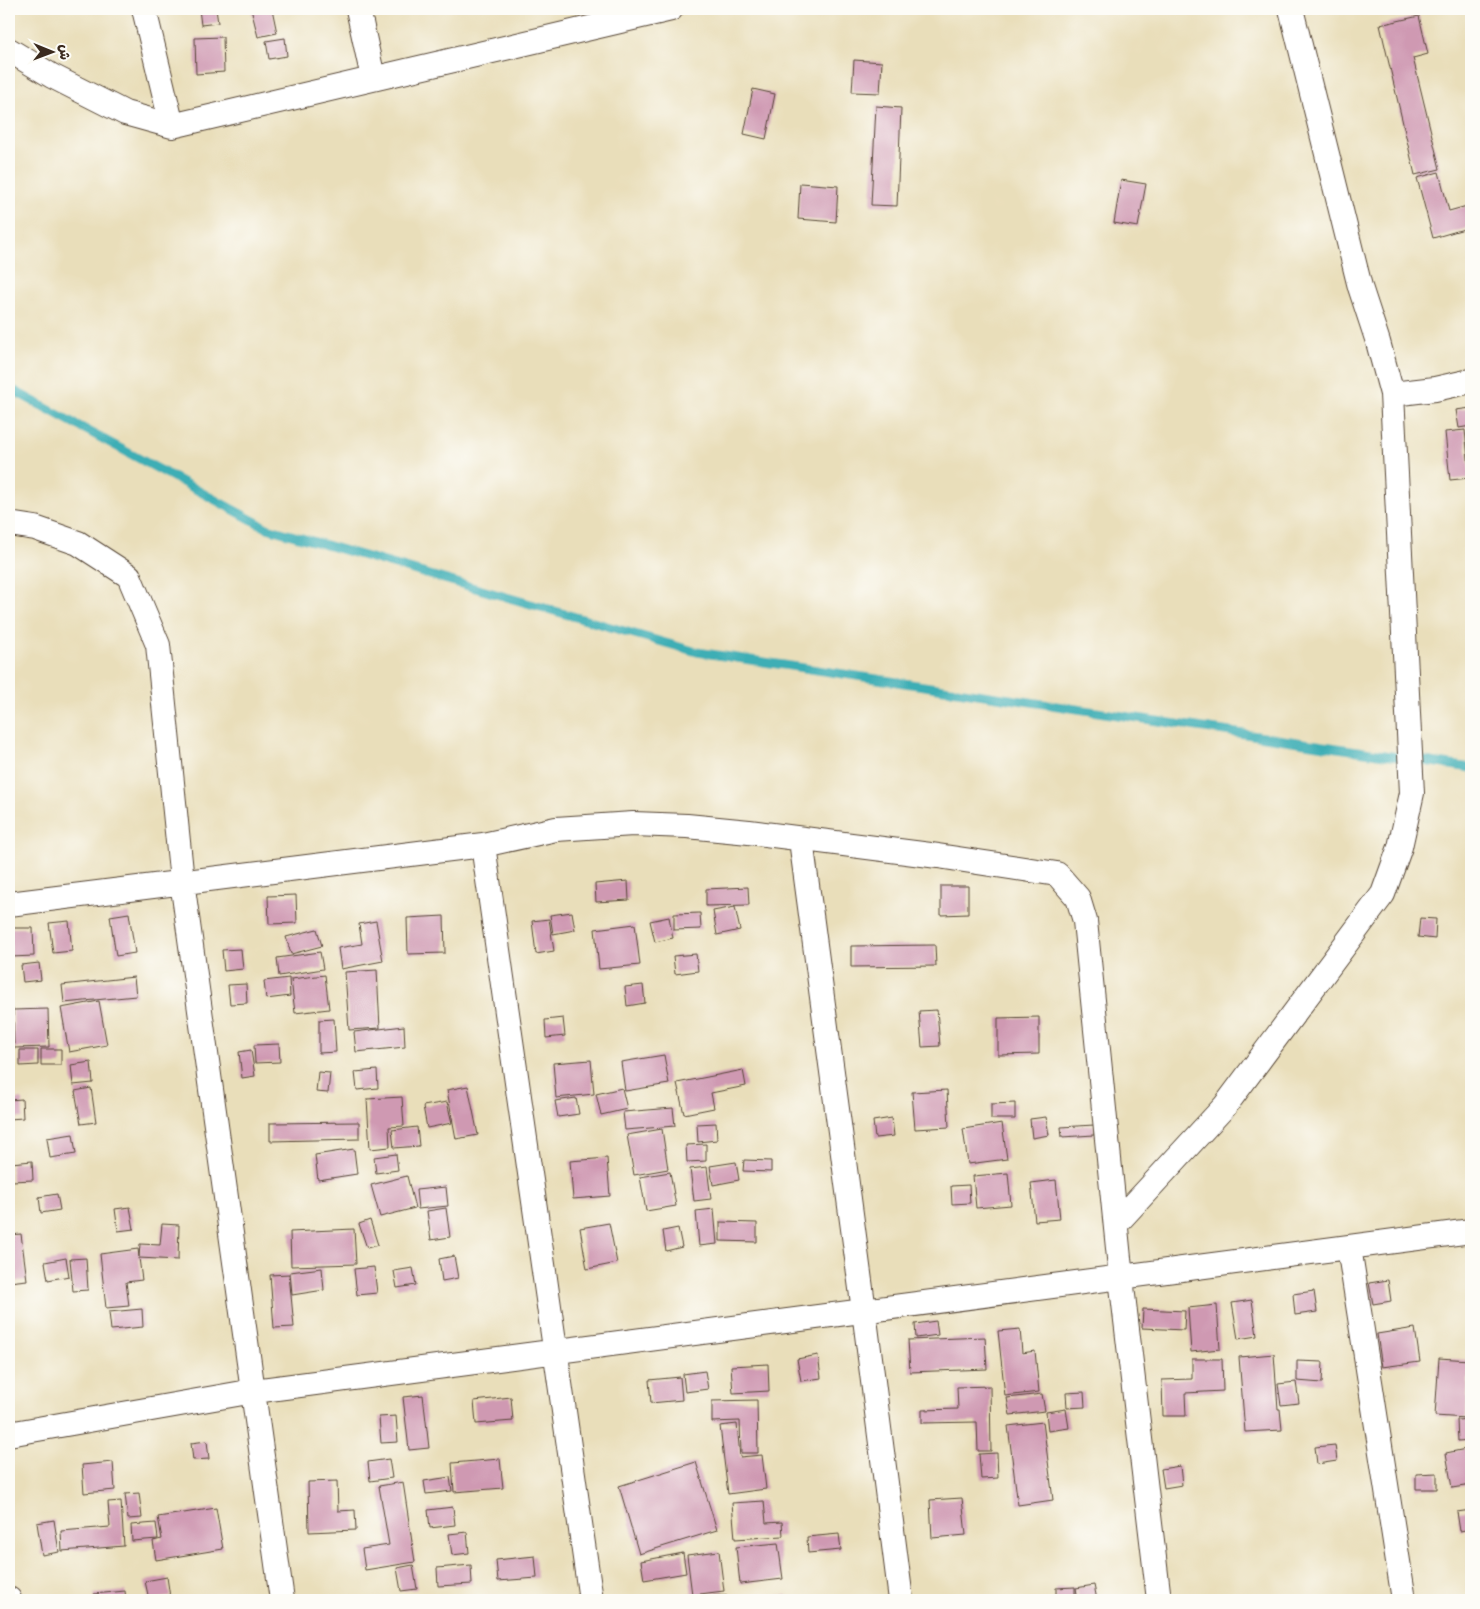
<svg xmlns="http://www.w3.org/2000/svg" width="1480" height="1609" font-family="'Playpen Sans','Playpen Sans Arabic',sans-serif">
<rect width="100%" height="100%" fill="#fdfcf7"/>
<filter id="ink" filterUnits="userSpaceOnUse"><feTurbulence type="fractalNoise" baseFrequency=".02" numOctaves="2"/><feDisplacementMap in="SourceGraphic" scale="10" xChannelSelector="R" yChannelSelector="G"/><feConvolveMatrix kernelMatrix="1 2 1 2 8 2 1 2 1" color-interpolation-filters="sRGB"/></filter>
<filter id="wash" filterUnits="userSpaceOnUse"><feTurbulence type="fractalNoise" baseFrequency=".0096" numOctaves="4" result="noise"/><feDisplacementMap in="SourceGraphic" scale="20" xChannelSelector="R" yChannelSelector="G"/><feGaussianBlur stdDeviation="1.12" result="paint"/><feColorMatrix in="noise" values="0 0 0 0 0 0 0 0 0 0 0 0 0 0 0 0 0 1.4 0 .05"/><feComposite in="paint" operator="in"/></filter>
<g filter="url(#wash)">
<rect width="100%" height="100%" fill="#e9deba"/>
<g fill="none" stroke-linecap="round" stroke-linejoin="round">
<path stroke="#3caeb5" stroke-width="9" d="M 9,388 L 267,528 L 697,652 L 1471,768"/>
</g>
<g id="blocks">
<path fill="#cf99b2" d="M 199,9 L 216,9 L 218,23 L 201,25 Z
M 251,9 L 272,9 L 277,33 L 258,37 Z
M 1419,16 L 1428,54 L 1413,58 L 1440,169 L 1415,175 L 1380,25 Z
M 223,37 L 224,72 L 196,74 L 195,38 Z
M 285,38 L 287,56 L 269,59 L 266,41 Z
M 854,60 L 882,62 L 880,93 L 852,92 Z
M 753,89 L 775,94 L 766,139 L 744,134 Z
M 876,106 L 901,108 L 897,206 L 871,205 Z
M 1439,172 L 1449,211 L 1467,206 L 1471,227 L 1433,238 L 1417,178 Z
M 1121,180 L 1146,184 L 1138,227 L 1114,223 Z
M 800,183 L 838,186 L 836,222 L 798,219 Z
M 1471,408 L 1471,426 L 1459,428 L 1456,410 Z
M 1465,430 L 1470,478 L 1450,480 L 1445,432 Z
M 628,881 L 629,900 L 596,902 L 595,884 Z
M 941,886 L 968,886 L 968,914 L 941,915 Z
M 748,887 L 749,905 L 706,906 L 706,889 Z
M 296,895 L 297,923 L 269,924 L 268,896 Z
M 735,907 L 740,930 L 717,935 L 713,911 Z
M 572,912 L 575,930 L 553,934 L 550,915 Z
M 129,913 L 135,953 L 116,956 L 110,916 Z
M 700,913 L 701,929 L 674,930 L 674,914 Z
M 444,916 L 445,953 L 408,954 L 407,918 Z
M 669,917 L 673,938 L 655,942 L 650,921 Z
M 1420,918 L 1436,919 L 1435,939 L 1418,937 Z
M 549,919 L 554,951 L 536,954 L 532,921 Z
M 69,921 L 72,951 L 53,953 L 49,923 Z
M 376,921 L 383,961 L 341,969 L 338,948 L 362,944 L 359,924 Z
M 635,924 L 640,965 L 599,969 L 595,929 Z
M 11,928 L 33,928 L 34,956 L 11,957 Z
M 317,929 L 322,946 L 291,954 L 286,937 Z
M 935,945 L 936,966 L 851,967 L 851,946 Z
M 241,949 L 243,969 L 224,971 L 222,950 Z
M 320,952 L 323,969 L 279,976 L 277,958 Z
M 696,954 L 698,971 L 675,974 L 673,956 Z
M 39,963 L 41,980 L 23,982 L 21,965 Z
M 377,970 L 380,1028 L 349,1030 L 345,972 Z
M 325,975 L 329,1009 L 295,1013 L 291,979 Z
M 134,977 L 136,996 L 64,1003 L 62,985 Z
M 289,978 L 290,996 L 266,999 L 264,981 Z
M 246,984 L 247,1003 L 230,1004 L 228,985 Z
M 643,985 L 645,1003 L 627,1006 L 625,987 Z
M 99,1001 L 107,1045 L 69,1052 L 61,1008 Z
M 48,1009 L 49,1047 L 14,1048 L 13,1010 Z
M 937,1010 L 940,1046 L 922,1047 L 919,1011 Z
M 1039,1017 L 1039,1054 L 998,1055 L 998,1018 Z
M 563,1018 L 565,1036 L 546,1038 L 545,1020 Z
M 334,1019 L 336,1052 L 319,1053 L 319,1020 Z
M 404,1026 L 405,1047 L 356,1052 L 354,1032 Z
M 279,1044 L 280,1062 L 255,1063 L 254,1045 Z
M 41,1049 L 61,1049 L 61,1065 L 41,1065 Z
M 20,1050 L 38,1050 L 38,1065 L 20,1066 Z
M 251,1050 L 255,1076 L 242,1078 L 239,1052 Z
M 664,1055 L 669,1084 L 625,1091 L 621,1062 Z
M 591,1060 L 594,1094 L 556,1098 L 553,1063 Z
M 91,1062 L 93,1083 L 73,1085 L 71,1065 Z
M 377,1070 L 378,1088 L 357,1090 L 355,1072 Z
M 743,1070 L 746,1086 L 711,1093 L 714,1108 L 684,1114 L 677,1083 Z
M 318,1072 L 330,1073 L 328,1093 L 316,1092 Z
M 468,1086 L 478,1135 L 456,1139 L 447,1090 Z
M 91,1088 L 96,1122 L 81,1124 L 75,1091 Z
M 622,1088 L 627,1109 L 601,1115 L 596,1094 Z
M 947,1090 L 949,1127 L 915,1129 L 912,1092 Z
M 402,1097 L 404,1126 L 389,1127 L 390,1147 L 370,1149 L 367,1099 Z
M 576,1098 L 579,1114 L 558,1117 L 555,1101 Z
M 22,1099 L 23,1118 L 9,1119 L 9,1100 Z
M 447,1102 L 452,1123 L 427,1128 L 423,1106 Z
M 1015,1103 L 1015,1119 L 991,1119 L 991,1104 Z
M 673,1108 L 675,1126 L 625,1130 L 623,1112 Z
M 1046,1117 L 1049,1135 L 1032,1138 L 1030,1119 Z
M 892,1118 L 894,1136 L 875,1138 L 873,1121 Z
M 359,1122 L 359,1139 L 270,1141 L 270,1123 Z
M 716,1123 L 717,1140 L 698,1142 L 697,1124 Z
M 1002,1123 L 1007,1159 L 968,1164 L 963,1129 Z
M 1094,1125 L 1094,1135 L 1062,1137 L 1061,1127 Z
M 417,1127 L 419,1146 L 394,1148 L 392,1130 Z
M 662,1129 L 668,1169 L 634,1175 L 627,1135 Z
M 73,1134 L 76,1154 L 50,1158 L 47,1138 Z
M 706,1144 L 706,1161 L 687,1162 L 686,1145 Z
M 354,1149 L 357,1174 L 318,1180 L 315,1155 Z
M 396,1154 L 398,1170 L 376,1173 L 374,1157 Z
M 607,1158 L 610,1196 L 573,1199 L 570,1161 Z
M 744,1160 L 771,1161 L 771,1172 L 743,1171 Z
M 32,1161 L 33,1180 L 12,1181 L 11,1163 Z
M 736,1162 L 739,1180 L 713,1185 L 710,1166 Z
M 707,1167 L 711,1199 L 694,1201 L 690,1169 Z
M 670,1172 L 676,1206 L 646,1211 L 640,1177 Z
M 1008,1173 L 1011,1205 L 976,1208 L 973,1176 Z
M 407,1176 L 415,1208 L 380,1217 L 371,1185 Z
M 1056,1180 L 1060,1219 L 1035,1221 L 1031,1183 Z
M 969,1185 L 970,1203 L 952,1204 L 951,1186 Z
M 446,1187 L 448,1206 L 418,1209 L 416,1190 Z
M 57,1194 L 60,1210 L 41,1213 L 39,1197 Z
M 130,1207 L 134,1229 L 118,1231 L 115,1209 Z
M 446,1208 L 450,1237 L 431,1240 L 427,1211 Z
M 714,1209 L 717,1244 L 699,1246 L 696,1211 Z
M 370,1220 L 378,1245 L 367,1248 L 359,1224 Z
M 720,1222 L 757,1223 L 757,1242 L 720,1241 Z
M 609,1223 L 617,1263 L 587,1269 L 580,1228 Z
M 162,1224 L 179,1225 L 178,1260 L 139,1258 L 142,1280 L 126,1282 L 129,1306 L 106,1308 L 100,1254 L 138,1249 L 139,1257 L 140,1244 L 160,1245 Z
M 678,1228 L 682,1247 L 666,1251 L 663,1231 Z
M 354,1229 L 356,1264 L 291,1266 L 290,1232 Z
M 21,1234 L 27,1280 L 9,1282 L 9,1235 Z
M 454,1256 L 458,1278 L 442,1281 L 439,1259 Z
M 66,1258 L 69,1276 L 48,1280 L 45,1262 Z
M 86,1258 L 88,1290 L 73,1291 L 70,1259 Z
M 1468,1266 L 1471,1266 L 1471,1288 L 1470,1288 Z
M 374,1267 L 377,1293 L 357,1295 L 354,1269 Z
M 322,1268 L 324,1290 L 292,1295 L 290,1272 Z
M 413,1268 L 416,1285 L 397,1288 L 394,1271 Z
M 289,1274 L 294,1327 L 274,1328 L 270,1275 Z
M 1388,1280 L 1391,1301 L 1373,1304 L 1369,1283 Z
M 1314,1291 L 1317,1312 L 1295,1315 L 1293,1294 Z
M 1252,1300 L 1257,1336 L 1238,1339 L 1232,1303 Z
M 1217,1305 L 1220,1349 L 1191,1352 L 1188,1308 Z
M 142,1309 L 143,1327 L 111,1330 L 109,1312 Z
M 1143,1309 L 1185,1311 L 1184,1330 L 1142,1328 Z
M 936,1321 L 938,1335 L 916,1338 L 915,1324 Z
M 1415,1328 L 1420,1362 L 1382,1367 L 1377,1334 Z
M 1020,1329 L 1022,1353 L 1035,1351 L 1039,1392 L 1005,1396 L 998,1331 Z
M 985,1337 L 987,1369 L 910,1372 L 908,1340 Z
M 1274,1354 L 1278,1409 L 1280,1409 L 1282,1430 L 1245,1432 L 1239,1357 Z
M 818,1355 L 821,1378 L 801,1381 L 797,1359 Z
M 1439,1358 L 1469,1360 L 1466,1418 L 1435,1416 Z
M 1192,1359 L 1222,1359 L 1223,1391 L 1185,1393 L 1186,1416 L 1163,1416 L 1162,1380 L 1192,1379 Z
M 1297,1361 L 1323,1362 L 1322,1383 L 1297,1381 Z
M 768,1364 L 769,1391 L 733,1393 L 731,1366 Z
M 705,1371 L 708,1389 L 685,1392 L 683,1374 Z
M 680,1377 L 682,1400 L 651,1403 L 649,1380 Z
M 1296,1382 L 1299,1403 L 1281,1405 L 1278,1384 Z
M 990,1386 L 991,1451 L 978,1451 L 977,1422 L 922,1423 L 922,1410 L 958,1409 L 957,1387 Z
M 1084,1392 L 1085,1407 L 1067,1408 L 1066,1393 Z
M 1042,1394 L 1045,1411 L 1010,1415 L 1007,1398 Z
M 423,1395 L 429,1448 L 409,1450 L 403,1397 Z
M 511,1397 L 513,1421 L 476,1424 L 474,1401 Z
M 757,1400 L 758,1453 L 741,1453 L 740,1421 L 712,1422 L 712,1401 Z
M 1066,1409 L 1069,1428 L 1048,1431 L 1046,1412 Z
M 396,1416 L 398,1442 L 381,1443 L 379,1417 Z
M 1471,1419 L 1471,1440 L 1458,1441 L 1457,1420 Z
M 1043,1422 L 1053,1500 L 1018,1505 L 1008,1426 Z
M 737,1424 L 740,1457 L 762,1455 L 766,1489 L 728,1494 L 720,1426 Z
M 207,1441 L 209,1459 L 193,1460 L 191,1443 Z
M 1335,1445 L 1337,1461 L 1317,1464 L 1315,1447 Z
M 1471,1448 L 1471,1485 L 1452,1488 L 1446,1453 Z
M 997,1453 L 998,1478 L 981,1479 L 979,1454 Z
M 389,1459 L 392,1478 L 370,1481 L 368,1462 Z
M 500,1459 L 503,1488 L 454,1492 L 452,1463 Z
M 113,1462 L 115,1490 L 84,1493 L 82,1465 Z
M 696,1462 L 717,1530 L 639,1554 L 619,1486 Z
M 1180,1466 L 1182,1485 L 1164,1488 L 1161,1469 Z
M 1437,1473 L 1437,1489 L 1416,1489 L 1416,1474 Z
M 450,1477 L 452,1491 L 426,1494 L 424,1481 Z
M 337,1481 L 338,1511 L 355,1510 L 356,1530 L 309,1532 L 308,1482 Z
M 403,1482 L 415,1562 L 365,1570 L 362,1549 L 389,1545 L 379,1486 Z
M 139,1493 L 142,1518 L 128,1519 L 125,1494 Z
M 962,1498 L 966,1535 L 932,1538 L 930,1500 Z
M 121,1501 L 124,1546 L 62,1551 L 61,1531 L 110,1527 L 108,1502 Z
M 764,1501 L 766,1523 L 782,1522 L 783,1536 L 735,1539 L 732,1503 Z
M 453,1507 L 455,1525 L 430,1528 L 428,1510 Z
M 216,1508 L 223,1549 L 156,1560 L 153,1541 L 162,1539 L 158,1517 Z
M 1471,1510 L 1471,1529 L 1460,1531 L 1457,1512 Z
M 54,1520 L 59,1552 L 42,1555 L 37,1523 Z
M 156,1523 L 158,1539 L 132,1541 L 131,1525 Z
M 467,1532 L 469,1553 L 452,1555 L 449,1534 Z
M 839,1534 L 841,1550 L 808,1553 L 807,1537 Z
M 778,1543 L 783,1579 L 740,1584 L 736,1547 Z
M 719,1551 L 724,1591 L 692,1595 L 687,1555 Z
M 683,1553 L 686,1573 L 644,1580 L 641,1561 Z
M 535,1556 L 537,1578 L 498,1581 L 496,1560 Z
M 413,1565 L 417,1589 L 401,1591 L 397,1568 Z
M 471,1565 L 472,1584 L 438,1586 L 437,1568 Z
M 167,1577 L 170,1597 L 149,1600 L 145,1581 Z
M 1094,1585 L 1097,1600 L 1078,1600 L 1076,1588 Z
M 1075,1587 L 1075,1600 L 1056,1600 L 1056,1588 Z
M 125,1591 L 126,1600 L 94,1600 L 94,1594 Z
M 726,1595 L 726,1600 L 713,1600 L 713,1596 Z
M 787,1595 L 788,1600 L 746,1600 L 745,1597 Z
M 709,1597 L 710,1600 L 690,1600 L 690,1599 Z"/>
</g>
</g>
<g filter="url(#ink)">
<use href="#blocks" fill-opacity="0" stroke="#554535" stroke-width="1"/>
<g fill="none" stroke-linecap="round" stroke-linejoin="round">
<g stroke="#554535" stroke-width="26">
<path id="minor" d="M 144,9 L 172,126
M 358,9 L 373,78
M 9,50 L 52,76 L 125,113 L 172,126 L 671,9
M 1392,394 L 1435,389 L 1471,381
M 9,524 L 35,528 L 78,543 L 129,576 L 158,645 L 182,881 L 282,1600
M 801,840 L 864,1311 L 901,1600
M 483,845 L 591,1600
M 9,904 L 483,845 L 556,829 L 633,824 L 687,826 L 749,832 L 938,856 L 1057,874 L 1078,898 L 1085,921 L 1121,1278 L 1159,1600
M 1116,1224 L 1225,1106 L 1383,894 L 1400,847 L 1412,793 L 1392,394 L 1378,342 L 1360,287 L 1291,9
M 1349,1247 L 1404,1600
M 9,1434 L 254,1391 L 1471,1231
M 9,1599 L 9,1600"/>
</g>
<use href="#minor" stroke="#fff" stroke-width="24"/>
</g>
</g>
<rect width="1480" height="1609" fill="none" stroke="#fdfcf7" stroke-width="30"/>
<g transform="translate(52 52) rotate(91)" stroke="#fdfcf7" stroke-width="4" paint-order="stroke">
<path d="M0-4L9 19L0 12L-9 19Z" fill="#3b2a1e"/>
<text y="-8" font-size="14" font-weight="bold" text-anchor="middle" fill="#3b2a1e">ش</text>
</g>
</svg>
